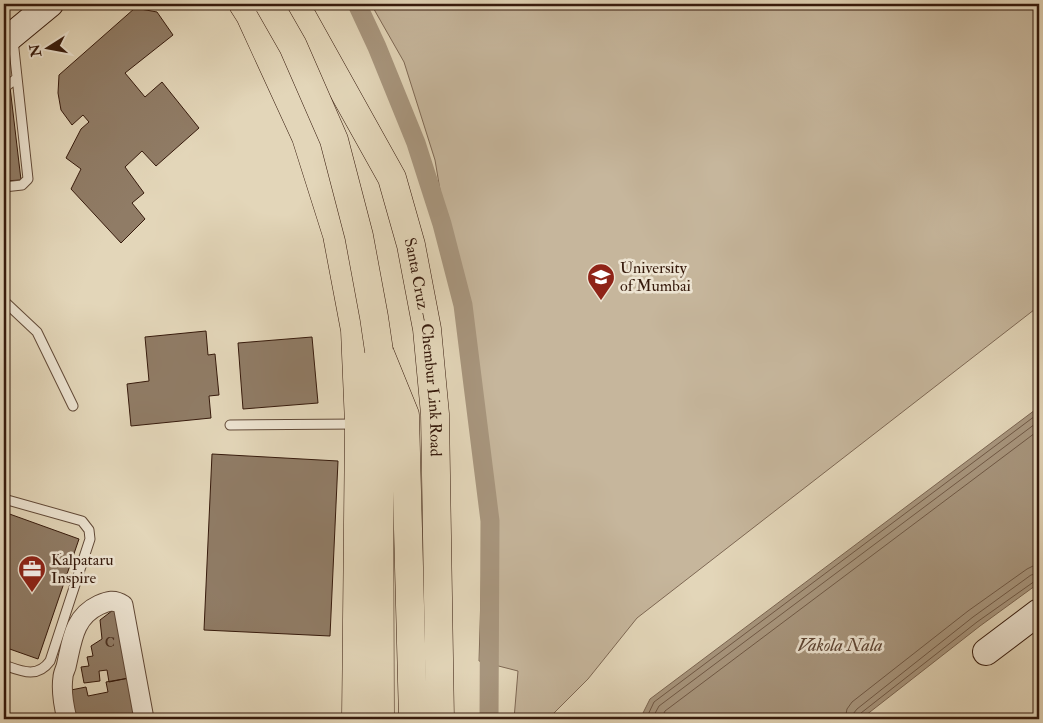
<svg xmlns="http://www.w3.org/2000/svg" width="1043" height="723" font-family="'IM FELL Double Pica',serif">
<rect width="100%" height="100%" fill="#e3d6b9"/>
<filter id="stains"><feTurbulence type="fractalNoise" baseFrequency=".004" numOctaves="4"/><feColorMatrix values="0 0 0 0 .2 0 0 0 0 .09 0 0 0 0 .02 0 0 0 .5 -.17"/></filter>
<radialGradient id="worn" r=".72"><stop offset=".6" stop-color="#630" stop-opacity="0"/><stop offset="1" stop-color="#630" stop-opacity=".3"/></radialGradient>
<path fill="#c6b69c" stroke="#7e6854" d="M 371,4 L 1039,4 L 1039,306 L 637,618 L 588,679 L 548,719 L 514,719 L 518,671 L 479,661 L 485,459 L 435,160 L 404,62 Z"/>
<path fill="#a8967e" stroke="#7a6450" d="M 1039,407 L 1039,583 L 980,626 L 861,719 L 640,719 L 650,699 Z"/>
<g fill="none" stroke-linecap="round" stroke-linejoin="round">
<path stroke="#6f5845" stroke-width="1" d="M 646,719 L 654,702 L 1039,413
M 652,719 L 659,706 L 1039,421
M 661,719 L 665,711 L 1039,430
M 845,719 L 847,709 L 852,702 L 968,611 L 1027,569 L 1033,566 L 1039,566
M 852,719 L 853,714 L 857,709 L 973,617 L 1031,575 L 1039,573
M 859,719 L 859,716 L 861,713 L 977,622 L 1035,581 L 1039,580"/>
<path stroke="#a8967e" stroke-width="19" d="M 357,4 L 377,47 L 416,143 L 442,224 L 463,305 L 490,521 L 489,719"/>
</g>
<path fill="#907c66" stroke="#361a0c" d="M 135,8 L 157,12 L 173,35 L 125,73 L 145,97 L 162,82 L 199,128 L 156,166 L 142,151 L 125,167 L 144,193 L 132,203 L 145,219 L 121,243 L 71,189 L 81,169 L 66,158 L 81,129 L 89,122 L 83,115 L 72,125 L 61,110 L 58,93 L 59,75 Z
M 10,87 L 21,180 L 4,181 L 4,92 Z
M 206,331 L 208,355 L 215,354 L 219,395 L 209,396 L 211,418 L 131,426 L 127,384 L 149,381 L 145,337 Z
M 312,337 L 318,403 L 243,409 L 238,343 Z
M 212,454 L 338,461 L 330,636 L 204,630 Z
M 4,512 L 79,539 L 38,659 L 4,647 Z
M 117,607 L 129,678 L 109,682 L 107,670 L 99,671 L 100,681 L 84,683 L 81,667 L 89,666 L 87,657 L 93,656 L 91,646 L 102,639 L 100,620 Z
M 129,678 L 136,719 L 74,719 L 71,690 L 86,687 L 88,696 L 108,692 L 106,682 Z"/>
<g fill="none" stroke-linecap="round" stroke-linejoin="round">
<g stroke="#614937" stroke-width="11">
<path id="lane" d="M 4,88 L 17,78
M 4,187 L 22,185 L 28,179 L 13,40
M 4,301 L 37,332 L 73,406
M 230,425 L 357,424
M 4,499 L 82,521 L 89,530 L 90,539 L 50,661 C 37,679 21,671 4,665"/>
</g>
<g stroke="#614937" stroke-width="21">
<path id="street" d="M 67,719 C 64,707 61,690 63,677 C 63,674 65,670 66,667 C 72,642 73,617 99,605 C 108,601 114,599 123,605 L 144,719"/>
</g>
<g stroke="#361a0c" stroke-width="28">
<path id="secondary" d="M 4,42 L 50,4
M 986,652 L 1039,612"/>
</g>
<g stroke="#361a0c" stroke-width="29">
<g id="highway">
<path d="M 243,4 L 250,15 L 306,137 L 337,235 L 355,330 L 359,424 L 356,719"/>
<path id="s1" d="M 295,4 L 392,178 L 411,245 L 427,329 L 435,414 L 440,719"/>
<path d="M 379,351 L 405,415 L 413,719"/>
<path d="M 379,365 L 380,719"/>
</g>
</g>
<use href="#lane" stroke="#ede4d2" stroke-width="9"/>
<use href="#street" stroke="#ede4d2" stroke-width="19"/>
<use href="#secondary" stroke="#ede4d2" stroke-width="26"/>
<use href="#highway" stroke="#e3d6b9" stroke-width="28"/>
<g stroke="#361a0c" stroke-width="29" stroke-linecap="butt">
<path id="highway-bridge" d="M 269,4 L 293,46 L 334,140 L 359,236 L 374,317 L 379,351"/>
</g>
<use href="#highway-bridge" stroke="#e3d6b9" stroke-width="28"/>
</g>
<defs>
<g id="university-pin" transform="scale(1.4375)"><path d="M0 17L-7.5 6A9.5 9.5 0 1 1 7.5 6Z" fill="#8f2418" stroke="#ede4d2"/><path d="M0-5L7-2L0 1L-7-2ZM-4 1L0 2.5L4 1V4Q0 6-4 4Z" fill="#fff"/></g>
<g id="office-pin" transform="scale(1.4375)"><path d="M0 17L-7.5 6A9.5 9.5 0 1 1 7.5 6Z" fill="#8f2418" stroke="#ede4d2"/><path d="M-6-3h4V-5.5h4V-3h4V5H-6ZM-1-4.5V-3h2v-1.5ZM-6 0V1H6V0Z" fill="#fff"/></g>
</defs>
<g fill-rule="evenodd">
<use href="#university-pin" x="601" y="277"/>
<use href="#office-pin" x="32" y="569"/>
</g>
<g text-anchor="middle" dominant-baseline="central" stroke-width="5" stroke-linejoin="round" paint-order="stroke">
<g font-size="14" fill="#4c3222">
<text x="110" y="642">C</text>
</g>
<g font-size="16" fill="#361a0c" stroke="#ede4d2" text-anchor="start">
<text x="620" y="268">University<tspan x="620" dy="18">of Mumbai</tspan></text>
<text x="51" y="560">Kalpataru<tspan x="51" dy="18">Inspire</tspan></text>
</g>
<g font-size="16" fill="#361a0c" stroke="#ede4d2">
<text stroke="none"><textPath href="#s1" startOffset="372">Santa Cruz – Chembur Link Road</textPath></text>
</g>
<g font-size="18" font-style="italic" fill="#5e4534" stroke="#ede4d2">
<text x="840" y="645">Vakola Nala</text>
</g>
</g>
<rect width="1043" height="723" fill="none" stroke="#e3d6b9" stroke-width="20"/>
<rect x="5" y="5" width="1033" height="713" fill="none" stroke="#361a0c" stroke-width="2.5"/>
<rect x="10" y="10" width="1023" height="703" fill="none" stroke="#361a0c"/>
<g transform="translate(48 48) rotate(259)" stroke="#ede4d2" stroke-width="4" paint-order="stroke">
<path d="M0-4L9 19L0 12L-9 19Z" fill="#361a0c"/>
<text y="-8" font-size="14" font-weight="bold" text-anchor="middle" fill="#361a0c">N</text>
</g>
<rect width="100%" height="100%" filter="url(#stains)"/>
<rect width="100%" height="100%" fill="url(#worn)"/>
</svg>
